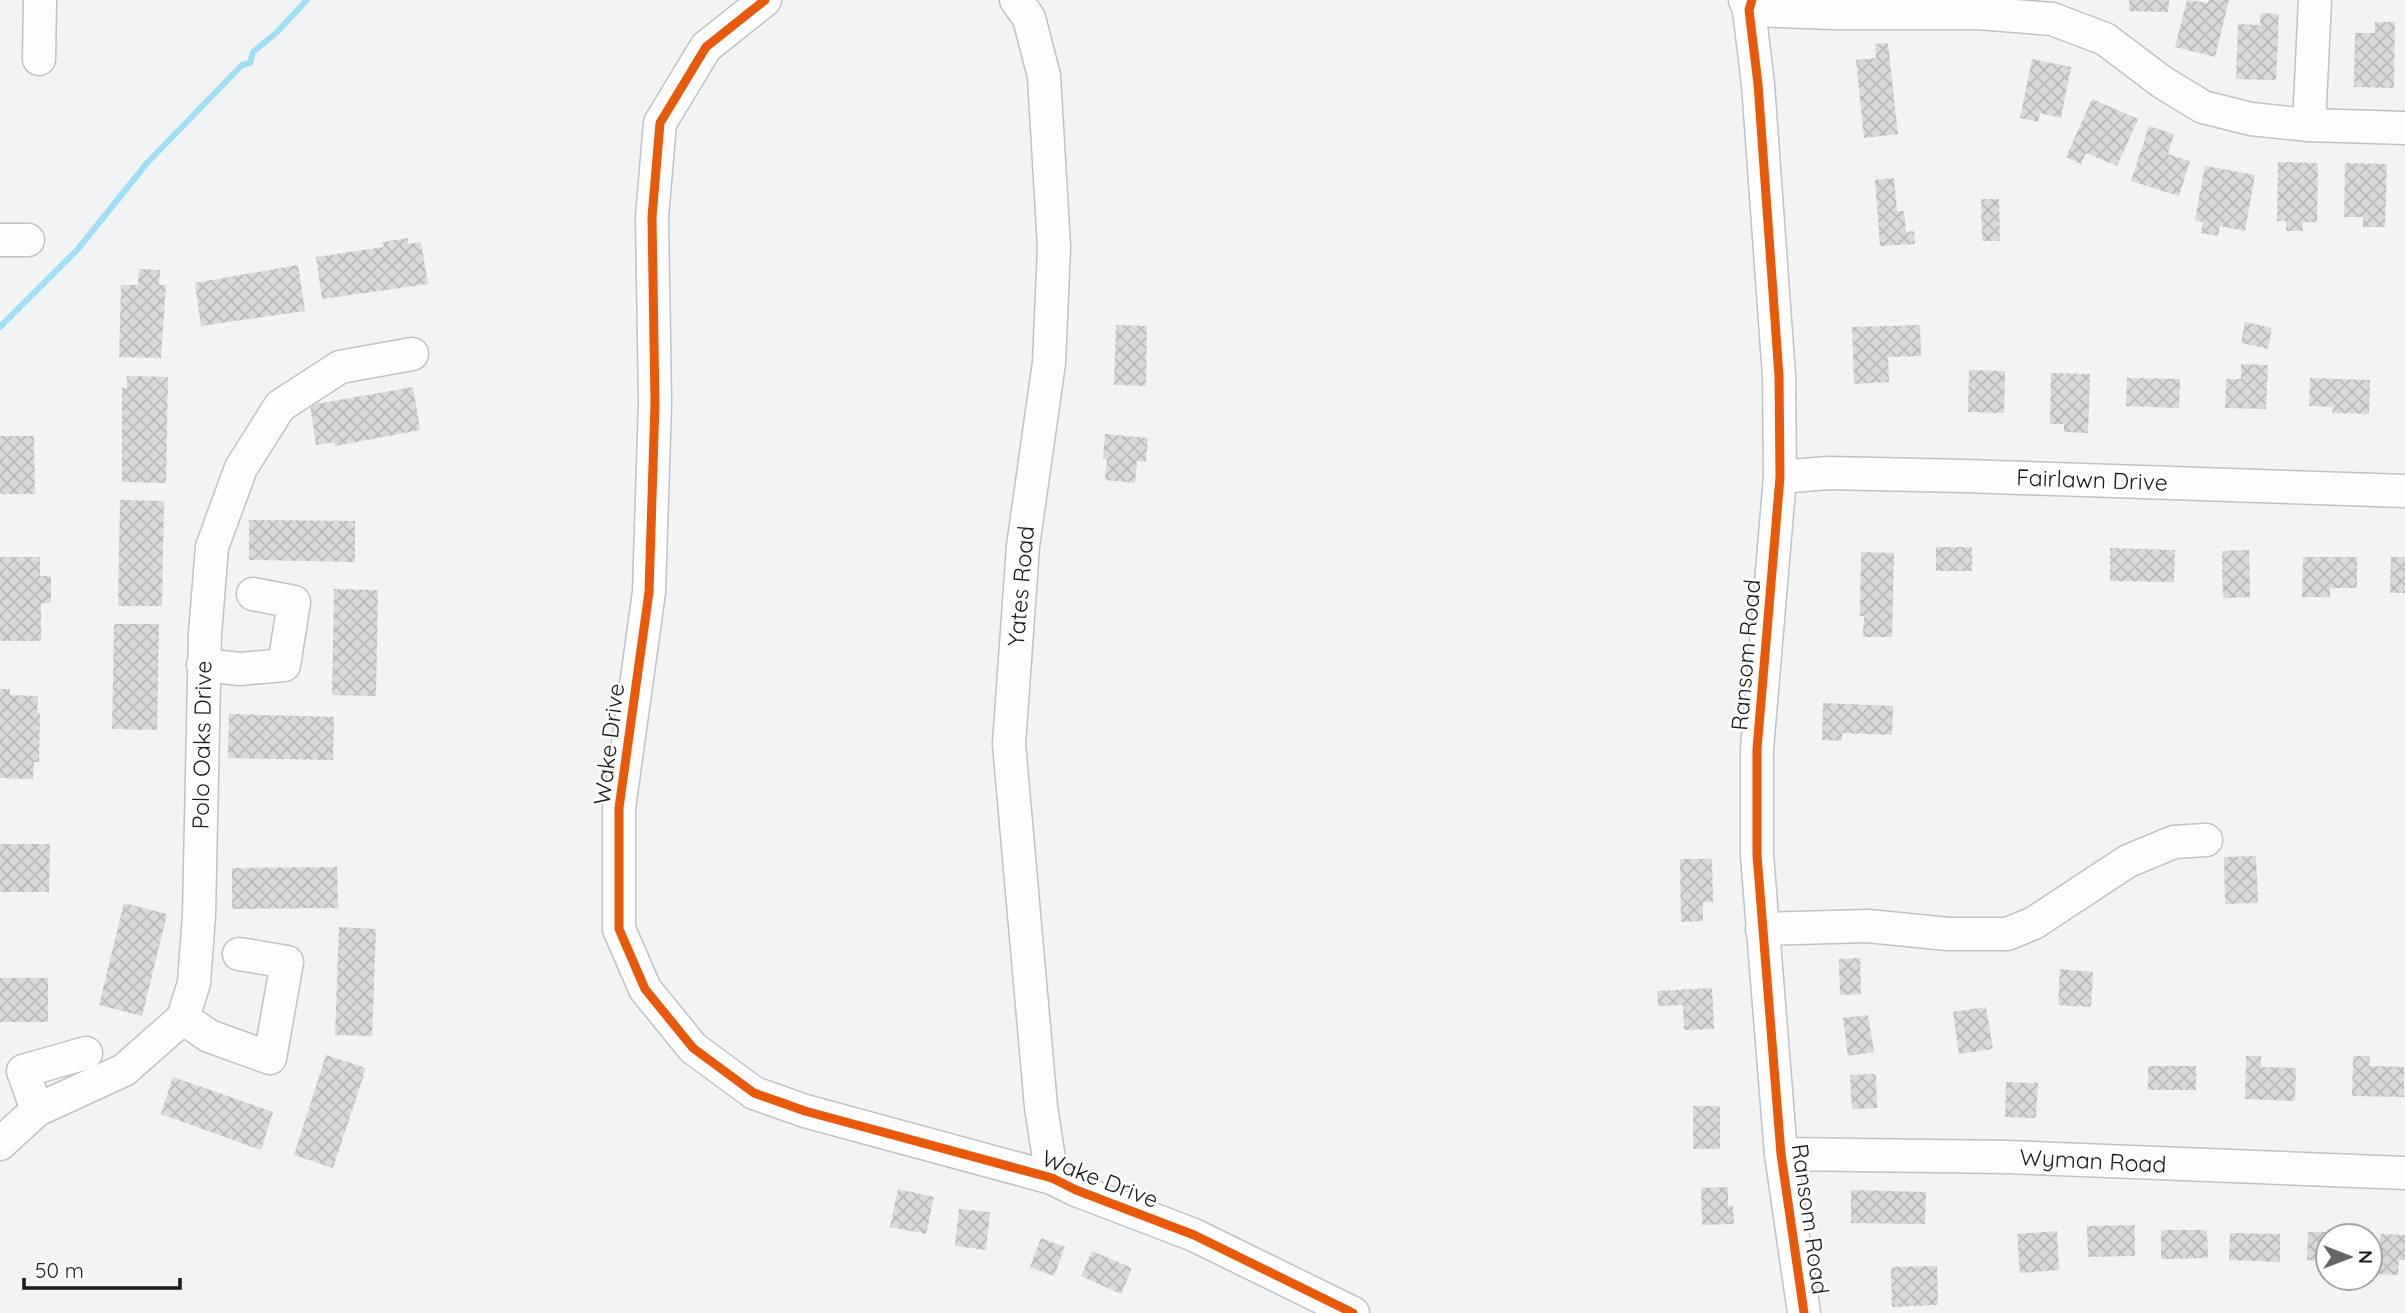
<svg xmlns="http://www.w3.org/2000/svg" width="2405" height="1313" font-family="Quicksand,sans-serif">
<defs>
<pattern id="building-cross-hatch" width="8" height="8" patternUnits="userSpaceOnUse" patternTransform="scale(1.75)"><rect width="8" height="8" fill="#d9d9da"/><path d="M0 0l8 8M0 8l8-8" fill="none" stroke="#bababa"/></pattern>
</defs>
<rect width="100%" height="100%" fill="#f2f3f4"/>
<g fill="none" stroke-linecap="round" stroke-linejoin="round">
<path stroke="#9edff8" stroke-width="6" d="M0,327L78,249L147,163L242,65L250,63L253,52L276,33L307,0"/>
</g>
<g fill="url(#building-cross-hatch)">
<path d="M2129,0H2169L2168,12L2129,11Z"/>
<path d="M2187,0L2208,3L2209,0H2229L2215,57L2175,47Z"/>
<path d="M2261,13L2279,14L2276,80L2236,79L2238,24L2260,25Z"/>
<path d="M2375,22H2395L2394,88L2354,87L2355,33H2375Z"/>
<path d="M1888,43L1898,134L1864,138L1856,60L1876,58L1875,44Z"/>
<path d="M2032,59L2071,67L2061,118L2040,113L2038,122L2020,118Z"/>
<path d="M2092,99L2138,119L2117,166L2086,153L2081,164L2066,157Z"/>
<path d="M2149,126L2174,134L2168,154L2190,161L2179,196L2131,181Z"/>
<path d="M2278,162L2318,163L2317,222H2303V231H2286V221H2277Z"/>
<path d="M2345,163L2387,164L2385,227H2363V217H2344Z"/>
<path d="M2205,166L2255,175L2245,231L2220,226L2218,236L2201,233L2203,222L2195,220Z"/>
<path d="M1894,178L1897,211H1904L1906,232L1914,231L1915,244L1880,246L1875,180Z"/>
<path d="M1981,199H1999L2000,241H1982Z"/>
<path d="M408,238V244L421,242L428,284L322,299L316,257L384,247L383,242Z"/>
<path d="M298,265L305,311L201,326L195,283Z"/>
<path d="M139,269L160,270L159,285H166L161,358L119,357L121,285H138Z"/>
<path d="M2245,322L2272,328L2268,349L2241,343Z"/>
<path d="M1116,325L1147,326L1146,386L1114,385Z"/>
<path d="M1920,325L1921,356L1888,357L1889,382L1854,384L1852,327Z"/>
<path d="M2241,364L2268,365L2266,409L2225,408L2226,379H2241Z"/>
<path d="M1969,370L2005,371L2004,413L1968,412Z"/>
<path d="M2051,373L2090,374L2088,433L2064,432V424H2050Z"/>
<path d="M127,376L168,377L166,483L122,482V388H127Z"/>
<path d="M2127,378L2180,379L2179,408L2126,406Z"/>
<path d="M2310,378L2370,380L2369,414L2332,413L2333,407L2309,406Z"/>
<path d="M413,387L420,430L335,446L334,442L316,445L310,405Z"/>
<path d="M1105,434L1148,438L1146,462L1137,461L1135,483L1105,480L1107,459H1103Z"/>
<path d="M0,436H34L35,494H0Z"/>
<path d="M120,500L164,501L162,606H118Z"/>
<path d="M249,520L355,521V562L249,560Z"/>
<rect x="1936" y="547" width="36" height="24"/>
<path d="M2110,548L2175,550L2174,582L2110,581Z"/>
<path d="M2249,550L2250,597L2223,598L2222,551Z"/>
<path d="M1861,552L1894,553L1892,637H1863L1864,616H1860Z"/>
<path d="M0,557H40V576H51V603H41V641H0Z"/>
<path d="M2303,557H2357V588H2330V597H2302Z"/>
<path d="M2391,557H2405V593H2390Z"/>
<path d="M334,589L378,590L376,696L332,695Z"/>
<path d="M114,624H159L157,730L112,729Z"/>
<path d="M0,689H10V695L38,696L37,713H40L39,762H34L33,779L0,778Z"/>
<path d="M1823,703L1893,706L1892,735L1842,733V741L1822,740Z"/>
<path d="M229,714L334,717L333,760L228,758Z"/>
<path d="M0,844H50L49,892H0Z"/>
<path d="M2256,856L2258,903L2225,904L2224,857Z"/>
<path d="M1680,859H1712L1713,902H1703V921L1681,922Z"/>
<path d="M337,867L338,908L232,909V868Z"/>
<path d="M124,903L167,914L142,1016L99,1005Z"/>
<path d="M339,927L376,929L372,1036L335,1035Z"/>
<path d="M1860,958L1861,994L1840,995L1839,959Z"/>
<path d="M2060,969L2093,972L2091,1007L2058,1005Z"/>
<rect x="0" y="978" width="48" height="44"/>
<path d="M1712,988L1714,1029L1684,1030L1683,1005L1658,1006L1657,991Z"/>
<path d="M1986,1007L1993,1049L1959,1054L1953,1012Z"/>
<path d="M1868,1015L1874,1052L1848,1056L1843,1018Z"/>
<path d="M326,1055L366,1068L333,1168L294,1155Z"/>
<path d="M2246,1056H2261V1067L2296,1068L2295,1101L2245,1099Z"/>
<path d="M2353,1056H2370L2369,1066L2404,1067V1097L2352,1096Z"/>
<rect x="2148" y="1066" width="48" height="24"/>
<path d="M1876,1074L1877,1108L1852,1109L1850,1075Z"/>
<path d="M173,1077L273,1112L261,1150L161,1114Z"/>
<path d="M2006,1082L2038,1083L2036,1118L2005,1117Z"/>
<rect x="1693" y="1106" width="27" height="43"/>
<path d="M1728,1187V1206H1733L1734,1224L1702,1225L1701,1188Z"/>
<path d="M898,1189L934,1197L926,1234L890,1227Z"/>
<path d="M1851,1190L1926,1192L1925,1224L1851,1223Z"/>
<path d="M959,1209L990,1212L986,1250L955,1246Z"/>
<path d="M2135,1225V1256L2088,1257L2087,1226Z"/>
<path d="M2161,1230H2207L2208,1258L2161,1259Z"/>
<path d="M2057,1231L2059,1270L2020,1273L2017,1234Z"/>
<path d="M2308,1232H2347V1236H2328V1261L2307,1260Z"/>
<path d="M2230,1233L2280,1234V1262L2229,1260Z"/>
<path d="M2380,1234L2405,1235V1260H2399L2398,1275L2378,1274Z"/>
<path d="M1041,1238L1065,1247L1054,1276L1030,1267Z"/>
<path d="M1092,1251L1132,1268L1121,1294L1081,1276Z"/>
<path d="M1937,1266L1938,1305L1892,1307L1891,1267Z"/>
</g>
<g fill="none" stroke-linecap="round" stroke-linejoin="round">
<defs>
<g id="minor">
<path d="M765,0L706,47L660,123L652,217L655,403L649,592L619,808V929L645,989L693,1048L754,1093L805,1111L1052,1178L1076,1190L1194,1235L1353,1313"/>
<path d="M1016,0L1029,18L1044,76L1054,247L1049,363L1023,546L1009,744L1041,1107L1052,1178"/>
<path d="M1745,0L1749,10L1833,13H1978L2052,19L2105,39L2162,82L2203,107L2251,119L2309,125L2405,128"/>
<path d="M1752,0L1749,10L1758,84L1779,376L1780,477L1757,749V855L1781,1154L1804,1313"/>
<path d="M39,59L40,0"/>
<path d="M2309,125L2315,0"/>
<path d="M0,240H28"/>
<path d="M1780,477L1828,473L1964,476L2405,491"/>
<path d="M203,665L240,669L284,665L294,602L253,594"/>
<path d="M1762,929L1868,926L1948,934H2007L2034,923L2128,861L2174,842L2206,840"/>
<path d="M183,1018L209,1036L270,1058L287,962L239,954"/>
<path d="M37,1110L23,1071L86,1053"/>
<path d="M0,1144L37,1110L124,1070L183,1018L194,983L199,915L205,634L212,547L241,468L280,406L340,367L412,354"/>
<path d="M1781,1154L2007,1157L2405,1173"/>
</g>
</defs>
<use href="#minor" stroke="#c0c1c1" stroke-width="35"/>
<use href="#minor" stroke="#fdfdfd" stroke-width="32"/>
<defs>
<g id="cycleway">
<path d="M765,0L706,47L660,123L652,217L655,403L649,592L619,808V929L645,989L693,1048L754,1093L805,1111L1052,1178L1076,1190L1194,1235L1353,1313"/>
<path d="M1752,0L1749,10L1758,84L1779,376L1780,477L1757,749V855L1781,1154L1804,1313"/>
</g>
</defs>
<use href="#cycleway" stroke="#fff" stroke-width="13"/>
<use href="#cycleway" stroke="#e8590c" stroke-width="9"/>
</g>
<g text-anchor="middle" stroke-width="5" stroke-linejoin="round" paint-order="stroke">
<g font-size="23" fill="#19191a" stroke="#fff">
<text transform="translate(2092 480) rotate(2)" y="8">Fairlawn Drive</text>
<text transform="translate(1021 586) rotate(-85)" y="8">Yates Road</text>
<text transform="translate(1746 655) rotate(-85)" y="8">Ransom Road</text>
<text transform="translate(609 744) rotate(-83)" y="8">Wake Drive</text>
<text transform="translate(202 745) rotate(-89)" y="8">Polo Oaks Drive</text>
<text transform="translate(2093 1161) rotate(3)" y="8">Wyman Road</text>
<text transform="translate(1100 1179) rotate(21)" y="8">Wake Drive</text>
<text transform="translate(1810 1219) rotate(82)" y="8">Ransom Road</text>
</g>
</g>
<g transform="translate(2349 1257) rotate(90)"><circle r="33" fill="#ffffff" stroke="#a3a3a3" stroke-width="2"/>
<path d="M0-5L12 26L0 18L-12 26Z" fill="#656566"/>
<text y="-10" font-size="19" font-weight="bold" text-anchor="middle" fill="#19191a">N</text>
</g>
<path d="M24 1278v10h156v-10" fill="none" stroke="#19191a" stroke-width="3.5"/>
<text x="35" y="1278" font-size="21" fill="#19191a" stroke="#ffffff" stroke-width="5" paint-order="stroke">50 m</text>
</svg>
